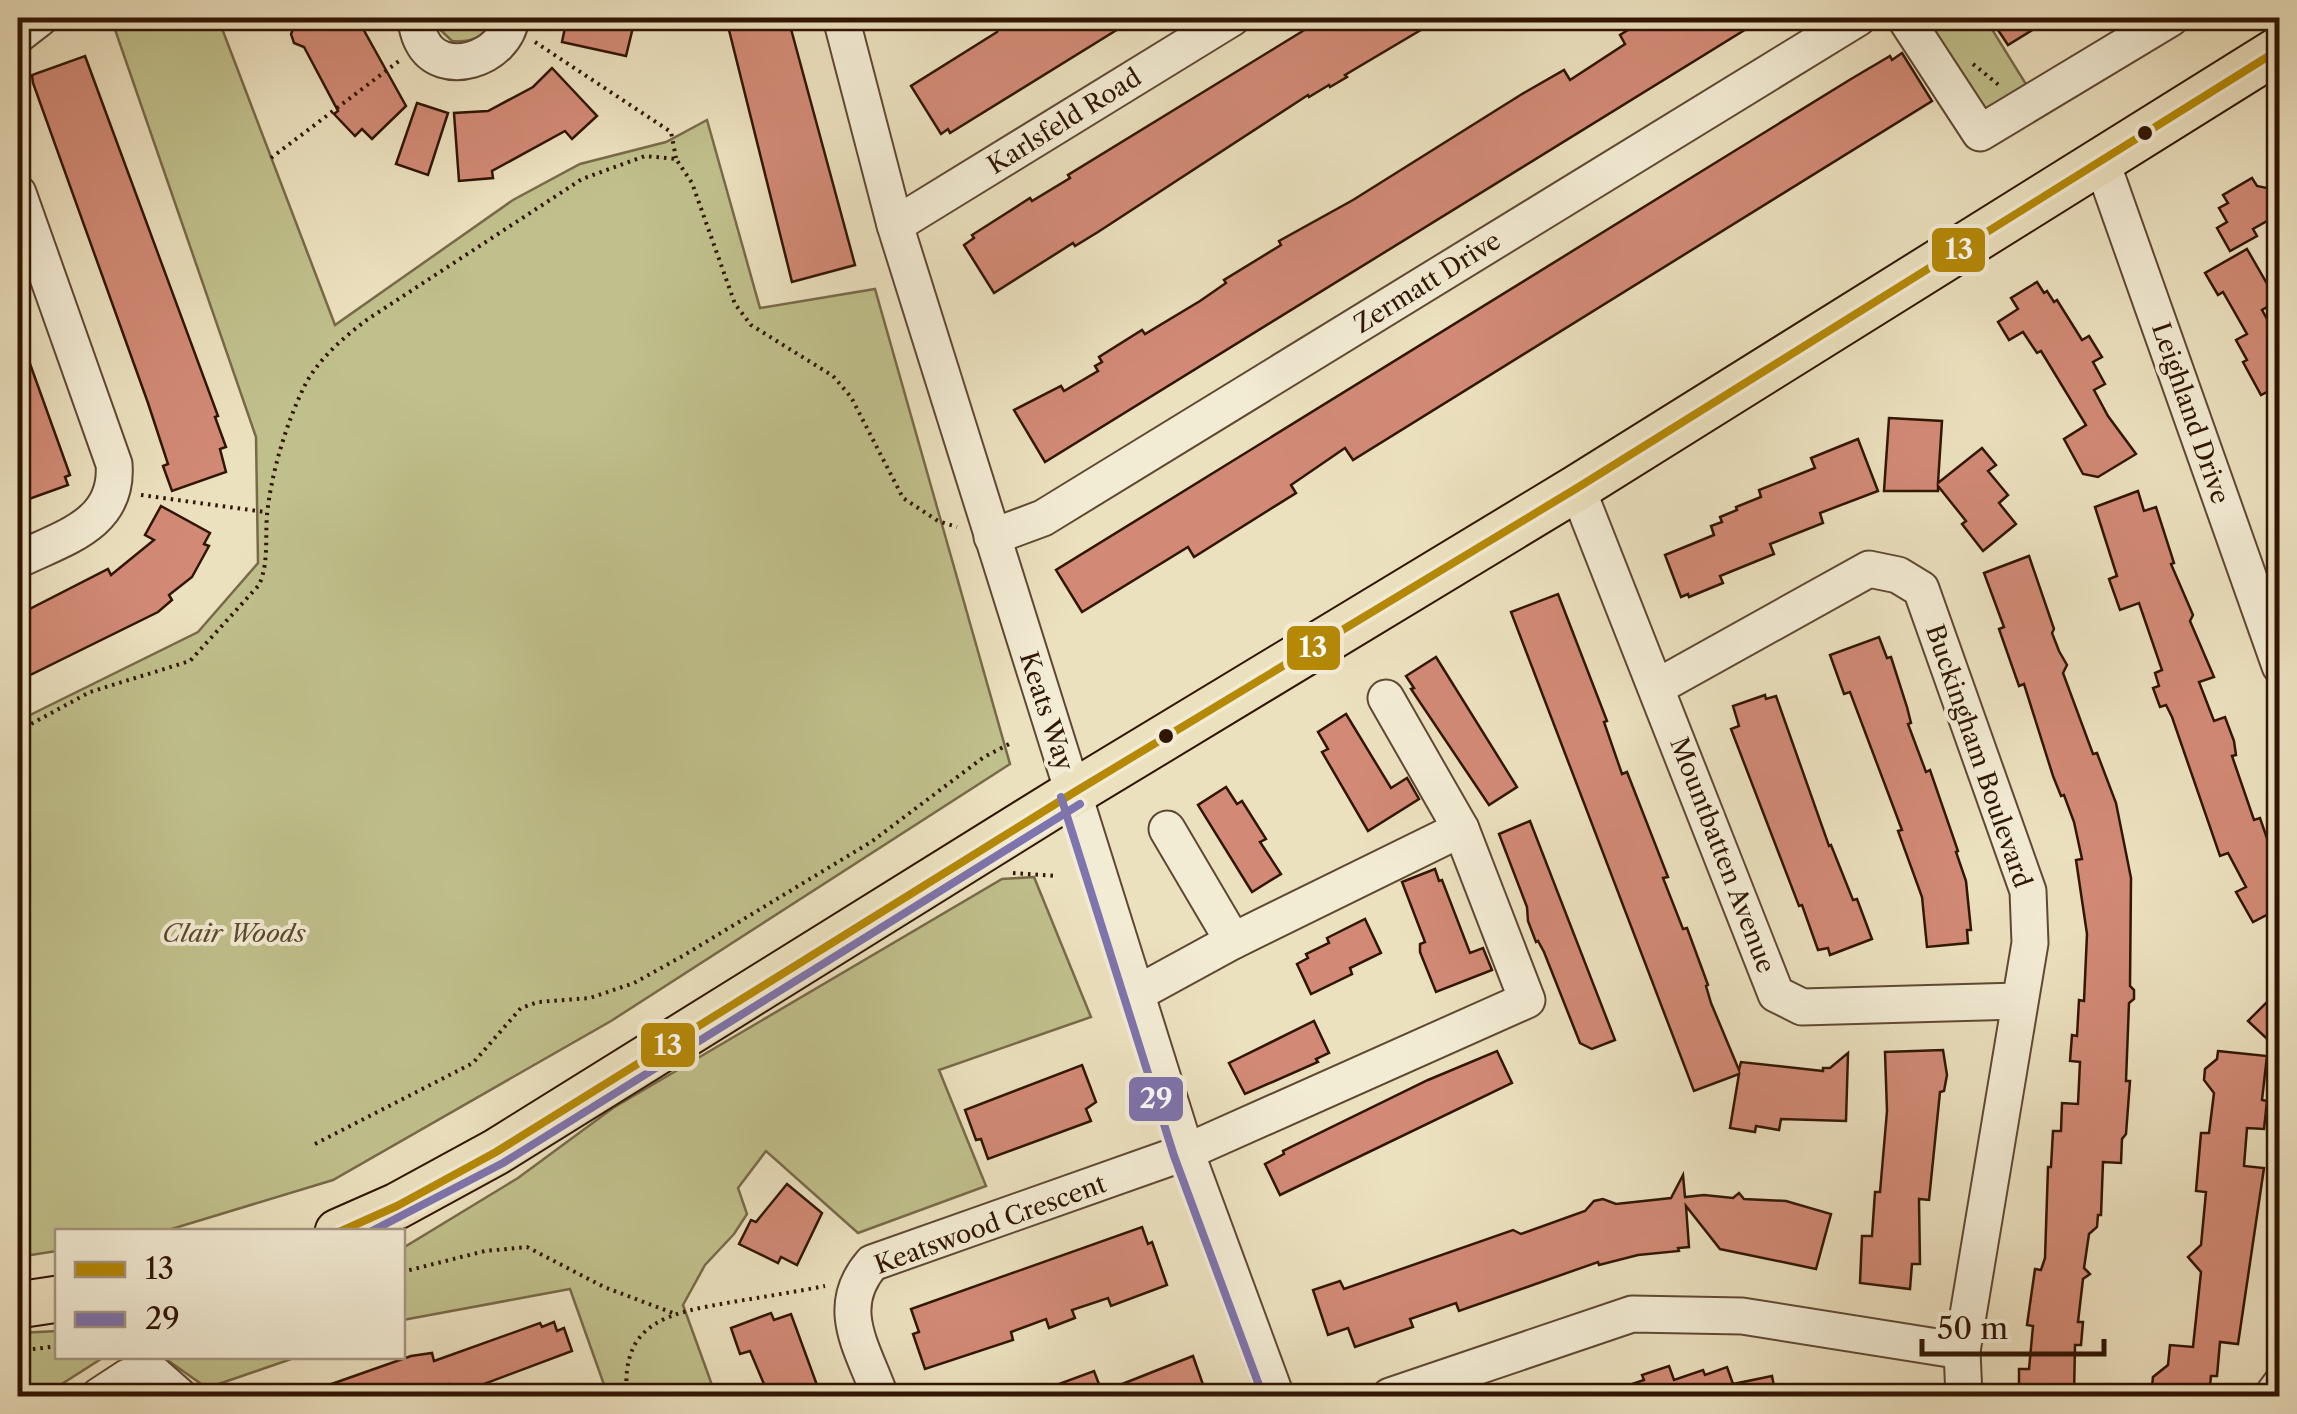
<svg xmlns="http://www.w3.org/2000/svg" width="2297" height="1414" font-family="'Libre Caslon Text',serif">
<rect width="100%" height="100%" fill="#ece1bf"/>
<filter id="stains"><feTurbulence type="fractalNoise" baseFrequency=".002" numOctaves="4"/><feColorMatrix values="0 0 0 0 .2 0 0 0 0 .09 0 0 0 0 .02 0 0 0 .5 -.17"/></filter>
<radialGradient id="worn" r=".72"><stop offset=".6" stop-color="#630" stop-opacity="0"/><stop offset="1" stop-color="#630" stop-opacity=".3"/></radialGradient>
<g fill="#c0c08c" stroke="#786a48" stroke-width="2.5">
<path d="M111,18H218L335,325L513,200L580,164L666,142L707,120L760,308L875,289L1010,764L611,1021L333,1180L165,1231L58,1232L57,1251L18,1257V721L198,632L258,563L256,437Z"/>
<path d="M428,18H497C483,36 475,43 452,41Z"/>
<path d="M1922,18H1985L2029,89L1985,116Z"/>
<path d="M1034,877L1091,1017L939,1070L986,1186L858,1233L766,1151L738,1188L747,1214L734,1234L705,1265L683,1305L716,1396H608L570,1289L403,1320V1248L518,1178L613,1108L1002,879Z"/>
<path d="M57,1331L58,1356L113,1357L101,1359L43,1396H18V1333Z"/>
<path d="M163,1357H297L207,1388Z"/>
</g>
<g fill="#d28a76" stroke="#301503" stroke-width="2.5">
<path d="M298,18H357L406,106L372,139L362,129L355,136L334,114L338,111L304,47L294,43L291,34Z"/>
<path d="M567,18H607L634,23L626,56L562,42Z"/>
<path d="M726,18H788L855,265L792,282Z"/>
<path d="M1006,18H1136L950,133L948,129L941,134L911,86L997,32L999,22Z"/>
<path d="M1324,18H1441L1345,75L1347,77L1330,87L1329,85L1309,97L1308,95L1098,232L1075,246L1073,243L994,293L964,245L974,238L972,235L1030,198L1032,201L1070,178L1068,175Z"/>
<path d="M1647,18H1764L1045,462L1014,410L1061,386L1064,391L1098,371L1095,366L1102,362L1099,357L1142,330L1145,334L1200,301L1226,283L1224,280L1281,245L1279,241L1353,200L1522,94L1564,70L1570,80L1625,44L1620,35Z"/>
<path d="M1990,18H2052L2008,45Z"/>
<path d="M1902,53L1932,101L1353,460L1345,448L1291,485L1296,493L1194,557L1188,547L1082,612L1056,570L1851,79L1890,56L1892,60Z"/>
<path d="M85,56L218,416L215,417L226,447L220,449L226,472L172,491L163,466L168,464L148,403L33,83L32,75Z"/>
<path d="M552,68L597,116L572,139L565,131L492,171L493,178L459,181L454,113L488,111L533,87Z"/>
<path d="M417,103L448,113L428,175L396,164Z"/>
<path d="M2252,178L2257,186L2267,188L2271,196L2268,206L2274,217L2253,229L2257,236L2230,251L2217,228L2227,222L2219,208L2228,203L2223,195Z"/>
<path d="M2247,249L2277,301L2262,310L2280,342V385L2261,395L2243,362L2247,360L2236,340L2247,334L2223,292L2218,295L2205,273Z"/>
<path d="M2037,282L2044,293L2047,291L2054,302L2057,300L2082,340L2089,336L2102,357L2093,362L2105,384L2094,390L2108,416L2136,454L2098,477L2083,474L2064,439L2086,425L2041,351L2037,353L2023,332L2009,340L1998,322L2018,309L2011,298Z"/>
<path d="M20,336L70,475L65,477L68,485L18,503V337Z"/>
<path d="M1889,418L1942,421L1938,483L1982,448L1996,465L1988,471L2008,495L1999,503L2016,524L1983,551L1962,524L1966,521L1938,486V491H1884Z"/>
<path d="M1858,439L1878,491L1820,513L1823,523L1770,544L1774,554L1720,576L1723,583L1689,597L1688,594L1681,597L1665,555L1714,535L1711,526L1722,522L1720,517L1737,510L1736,507L1761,497L1759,490L1815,468L1811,458Z"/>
<path d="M2138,491L2144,511L2156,507L2174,563L2171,564L2193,615L2190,621L2214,677L2199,682L2214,721L2225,717L2234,741L2236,755L2232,756L2254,820L2260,818L2270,847L2280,842V908L2253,922L2236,892L2246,887L2228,853L2220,856L2172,717L2166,705L2160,707L2153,688L2159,686L2155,673L2162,670L2139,603L2120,610L2109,579L2117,576L2095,507Z"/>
<path d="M161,506L210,533L204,544L209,546L192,577L169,595L172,600L158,612L18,681V615L108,569L111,575L154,540L145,535Z"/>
<path d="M2029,556L2054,629L2052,633L2059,651L2067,665L2063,673L2093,754L2097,753L2116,803L2131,878L2130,986L2134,990V999L2129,1003L2126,1081H2130L2126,1134L2122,1139L2121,1163L2103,1162L2101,1215H2098L2097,1227L2089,1234L2084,1268L2090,1274L2083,1279L2078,1322H2083L2081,1345H2075L2074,1396H2019V1369H2029L2033,1326L2027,1325L2035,1269L2041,1270L2045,1258L2048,1167H2051L2053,1131H2061L2062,1103L2078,1104L2080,1062L2070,1061L2072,1035L2077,1036L2079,1000L2084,1001L2087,934L2076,860L2082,859L2074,822L2064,795L2061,796L2053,776L2024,684L2019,686L1999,629L2004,627L1984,573Z"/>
<path d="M1558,594L1607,721L1604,722L1622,774L1627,772L1668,877L1663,878L1683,929L1687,928L1708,985L1706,986L1711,1003L1739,1070L1741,1062L1823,1071V1068H1830L1848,1053L1846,1121L1781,1119L1779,1130L1756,1126L1755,1132L1730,1128L1739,1074L1694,1091L1511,612Z"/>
<path d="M1879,637L1887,658L1891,657L1907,707L1911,723L1908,724L1926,772L1930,770L1958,851L1956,852L1966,881L1971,930H1967L1968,943L1927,947L1922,897L1898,831L1902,830L1850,692L1844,694L1830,655Z"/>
<path d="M1436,657L1517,787L1489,805L1411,689L1414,688L1406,676Z"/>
<path d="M1765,695L1766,699L1776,696L1829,846L1831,845L1853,900L1857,899L1872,939L1830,955L1828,948L1818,950L1802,905L1799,906L1731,729L1739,726L1733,706Z"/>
<path d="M1346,714L1391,788L1407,778L1419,799L1368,831L1322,752L1328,749L1318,732Z"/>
<path d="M1226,787L1237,804L1242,801L1266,839L1260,842L1281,874L1252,892L1198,805Z"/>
<path d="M1530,821L1615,1040L1592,1049L1580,1043L1544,952L1538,941L1536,942L1528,921L1527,907L1499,834Z"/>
<path d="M1435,869L1439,881L1442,880L1470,953L1483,948L1492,970L1436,992L1420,952V944L1425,942L1402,882Z"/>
<path d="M1365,919L1381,953L1350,968L1352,974L1311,994L1297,964L1308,958L1306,954L1329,943L1327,938Z"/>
<path d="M2280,989V1051L2248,1021Z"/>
<path d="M1314,1021L1329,1053L1316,1059L1318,1062L1245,1094L1229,1063Z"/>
<path d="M1943,1050L1947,1075L1944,1091L1940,1092L1929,1200L1919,1199L1920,1264H1912L1910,1289L1860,1283L1862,1236H1872L1875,1192H1880L1887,1111L1885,1052Z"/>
<path d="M1497,1051L1512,1083L1280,1195L1265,1164L1284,1154L1283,1151L1428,1080Z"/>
<path d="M2218,1051L2267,1056L2262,1100L2267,1101L2264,1129L2247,1128L2244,1166L2264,1168L2238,1344L2220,1342L2217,1376H2211L2209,1396H2151L2153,1377L2168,1365L2170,1345L2193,1347L2201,1272L2188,1257L2201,1245L2206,1192L2196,1191L2201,1133H2209L2214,1093L2204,1080L2205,1069L2217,1059Z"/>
<path d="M1082,1065L1096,1102L1086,1109L1091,1121L988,1159L981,1139L976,1140L965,1110Z"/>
<path d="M1683,1175L1685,1197L1704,1195L1733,1198L1739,1193L1744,1199L1786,1201L1831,1214L1816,1269L1720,1249L1686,1206L1689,1247L1678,1248L1679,1251L1638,1255L1599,1265L1598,1262L1459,1311L1456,1303L1410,1319L1413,1327L1355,1347L1348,1328L1328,1335L1313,1290L1340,1281L1344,1289L1513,1230L1521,1234L1585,1211L1594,1201L1603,1199L1616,1204L1671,1198Z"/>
<path d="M787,1184L822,1213L797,1265L781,1257L778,1263L739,1244L751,1220L756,1222Z"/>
<path d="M1142,1227L1148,1244L1152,1242L1167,1285L1111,1306L1108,1298L1072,1310L1075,1318L1049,1328L1046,1319L1011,1332L1013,1340L925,1369L913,1334L919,1332L911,1309Z"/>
<path d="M771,1313L774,1320L791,1314L821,1396H769L750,1351L740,1354L731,1328Z"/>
<path d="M554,1322L557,1331L564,1328L572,1351L460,1393H452L449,1384L413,1396H306V1393L411,1356L432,1353L434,1361L540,1323L542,1327Z"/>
<path d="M1193,1356L1207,1396H1033L1032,1394L1094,1371L1102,1392Z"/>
<path d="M1669,1366L1674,1380L1703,1370L1705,1375L1727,1367L1733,1384L1772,1376L1776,1396H1607L1606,1393L1644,1380L1642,1375Z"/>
</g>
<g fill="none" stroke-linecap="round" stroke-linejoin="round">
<defs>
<g id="minor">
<path d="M415,18C417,25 418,34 422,41C441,80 506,59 511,18"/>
<path d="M841,18L895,225L1186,1152L1276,1396"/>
<path d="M1905,18L1980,133L2171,18"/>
<path d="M18,35L40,18"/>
<path d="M2101,160L2280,666"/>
<path d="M18,193L114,464C119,525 62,538 18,560"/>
<path d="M895,225L1232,18"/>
<path d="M1577,488L1776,994L1802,1007L2019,1001"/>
<path d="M992,537L1043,518L1858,18"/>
<path d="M1657,687L1869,569L1898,575L1921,589L2028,891L2030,943L1962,1351L1964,1396"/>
<path d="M1167,829L1233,941"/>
<path d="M1136,994L1233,941L1461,829"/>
<path d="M99,1396L128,1377L154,1374L179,1396"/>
<path d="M880,1396C863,1348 833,1308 872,1263L1186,1152L1527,1000L1461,829L1386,698"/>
<path d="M1390,1396L1632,1314L1742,1316L1962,1351"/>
<path d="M2272,1396L2280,1385"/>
</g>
<g id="major">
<path d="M338,1232L397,1206L496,1152L1073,793L1577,488L2280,49"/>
<path d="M18,1305L58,1299"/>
</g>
</defs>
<use href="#minor" stroke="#5f4832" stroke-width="39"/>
<use href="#major" stroke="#301503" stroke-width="49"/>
<g stroke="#301503" stroke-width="4" stroke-dasharray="2.5 5" stroke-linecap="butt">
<path d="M535,42L671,132L676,158"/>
<path d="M1973,64L2000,86"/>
<path d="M271,158L399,61"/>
<path d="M141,495L265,512"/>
<path d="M18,731L90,692L190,661L259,585C269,562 265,540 267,515C271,474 286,424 304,387C318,359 344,337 368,319L582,179L645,156L676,159L692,183L735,304L751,325L833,376L851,397L903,498L938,521L957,527"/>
<path d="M1013,873L1056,876"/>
<path d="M315,1144L473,1063L521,1008L538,1002L590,998L634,983L681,957L871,842L984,757L1013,742"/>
<path d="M402,1272L485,1251L527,1247L604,1287L673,1313"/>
<path d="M18,1351L58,1346"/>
<path d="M627,1396C620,1320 671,1313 732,1302C763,1297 794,1292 825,1286"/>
</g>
<use href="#minor" stroke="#f3ecd5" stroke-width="35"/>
<use href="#major" stroke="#ece1bf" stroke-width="45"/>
<defs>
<path id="bus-1" d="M339,1232L397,1206L496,1152L1073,793L1577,488L2280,49"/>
<g id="bus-2">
<path d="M1061,797L1174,1156L1263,1396"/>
<path d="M370,1232L503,1163L1080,804"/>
</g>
</defs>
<use href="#bus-1" stroke="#f3ecd5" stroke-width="15"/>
<use href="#bus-2" stroke="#f3ecd5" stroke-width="15"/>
<use href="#bus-1" stroke="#b58906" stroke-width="8"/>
<use href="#bus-2" stroke="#7e74ae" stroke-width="8"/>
</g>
<g fill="#301503" stroke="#f3ecd5" stroke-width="4">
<circle cx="2145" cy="133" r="9"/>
<circle cx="1166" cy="736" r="9"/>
</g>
<g text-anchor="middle" stroke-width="8" stroke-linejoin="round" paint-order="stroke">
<g font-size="25" fill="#301503" stroke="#f3ecd5">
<text transform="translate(1064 121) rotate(-32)" y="9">Karlsfeld Road</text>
<text transform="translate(1427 282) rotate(-32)" y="9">Zermatt Drive</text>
<text transform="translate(2191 413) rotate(71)" y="9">Leighland Drive</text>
<text transform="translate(1047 711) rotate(72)" y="9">Keats Way</text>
<text transform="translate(1979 756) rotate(71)" y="9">Buckingham Boulevard</text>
<text transform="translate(1723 855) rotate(69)" y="9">Mountbatten Avenue</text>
<text transform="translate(990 1224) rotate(-20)" y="9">Keatswood Crescent</text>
</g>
<g font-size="25" font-style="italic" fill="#5b482c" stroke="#f3ecd5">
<text x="234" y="942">Clair Woods</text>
</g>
</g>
<g stroke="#f3ecd5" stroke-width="4">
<rect x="1930" y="226" width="57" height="48" rx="10" fill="#b58906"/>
<rect x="1285" y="624" width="57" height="48" rx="10" fill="#b58906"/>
<rect x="639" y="1021" width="58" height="48" rx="10" fill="#b58906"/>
<rect x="1127" y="1075" width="58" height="48" rx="10" fill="#7e74ae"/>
</g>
<g font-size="28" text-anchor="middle" font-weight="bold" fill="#fff">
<text x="1959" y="259">13</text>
<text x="1313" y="657">13</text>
<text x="668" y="1055">13</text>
<text x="1156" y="1108">29</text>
</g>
<rect width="2297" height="1414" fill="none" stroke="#ece1bf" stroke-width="60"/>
<rect x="20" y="20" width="2257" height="1374" fill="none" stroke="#301503" stroke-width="5"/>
<rect x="30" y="30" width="2237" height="1354" fill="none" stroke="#301503" stroke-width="2.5"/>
<rect x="55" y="1229" width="350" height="130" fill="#f3ecd5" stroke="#a59681" stroke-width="2.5"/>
<rect x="75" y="1262" width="50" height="15" fill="#b58906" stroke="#a59681" stroke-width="2.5"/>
<text x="145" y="1279" font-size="30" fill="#301503">13</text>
<rect x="75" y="1312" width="50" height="15" fill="#7e74ae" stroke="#a59681" stroke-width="2.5"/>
<text x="145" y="1329" font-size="30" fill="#301503">29</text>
<path d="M1922 1339v15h182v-15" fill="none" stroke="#301503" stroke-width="5"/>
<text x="1937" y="1339" font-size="30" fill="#301503" stroke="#f3ecd5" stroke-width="8" paint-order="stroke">50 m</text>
<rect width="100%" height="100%" filter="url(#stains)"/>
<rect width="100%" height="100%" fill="url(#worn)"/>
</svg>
